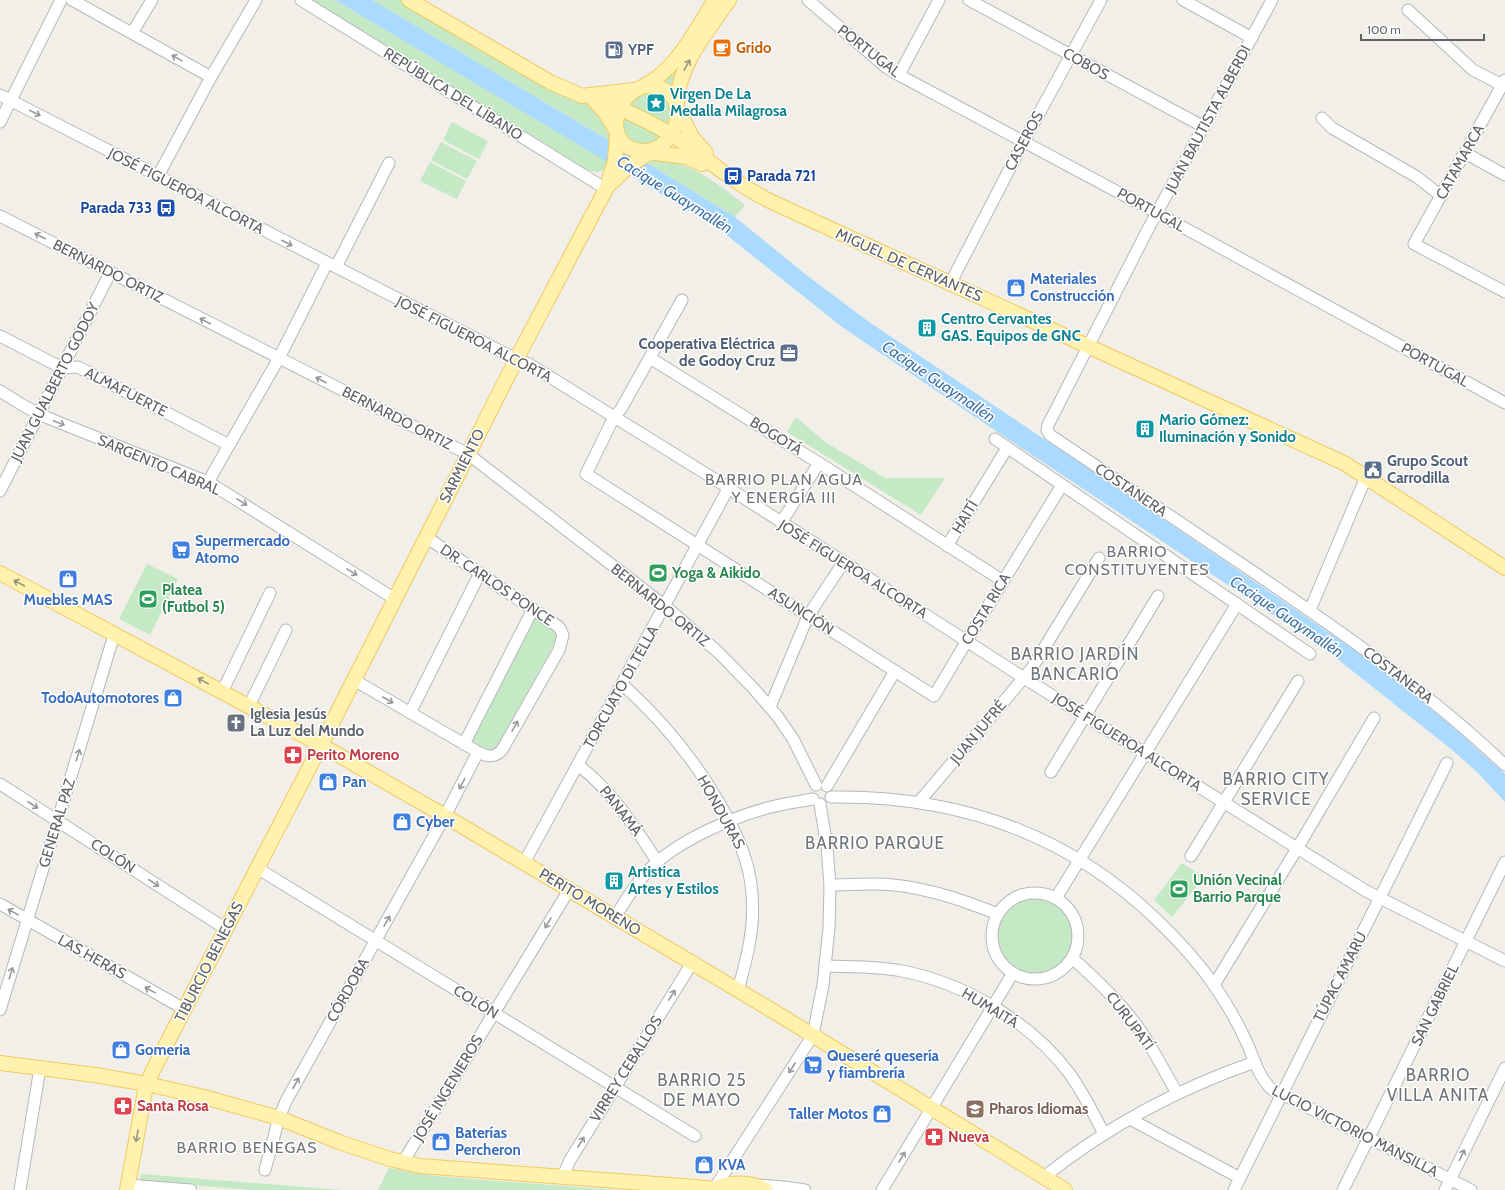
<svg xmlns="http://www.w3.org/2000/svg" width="1505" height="1190" font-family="Cabin,sans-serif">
<rect width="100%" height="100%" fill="#f1efe8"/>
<g fill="#c5e8c5">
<path d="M312,0H335L610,163C605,173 597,173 587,170Z"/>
<path d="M372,0H401L584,102C597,111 608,126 612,142Z"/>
<path d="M681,63L674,88L664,82Z"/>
<path d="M651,89L672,104L669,128L626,105L629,102Z"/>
<path d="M622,114L663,136C656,142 644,148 635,144C631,142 628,138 624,136Z"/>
<path d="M452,122L488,141L479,159L443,140Z"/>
<path d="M441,142L477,161L467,179L431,160Z"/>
<path d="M657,160C665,162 674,162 682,165C706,173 725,190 745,205L735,217L647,163Z"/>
<path d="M430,162L466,181L457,199L420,181Z"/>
<path d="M796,417L825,442L885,478H945L921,515L787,432Z"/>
<path d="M147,564L178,579L150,635L119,619Z"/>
<path d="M535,619C545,620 559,630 556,641L497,747L489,751L474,744L473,739Z"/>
<path d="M1182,863L1204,877L1172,917L1154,900Z"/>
<circle cx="1035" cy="936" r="43"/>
<path d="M389,1168L434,1176L614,1190H378Z"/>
<path d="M141,1174L342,1190H251L140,1181Z"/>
</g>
<path fill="#aadaff" d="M335,0H372L647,163L735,217L809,277L869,322L1128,495L1382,669L1454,728L1505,774V802L1476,771L1451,749L1326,650L996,431L842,327L724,233L668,198Z"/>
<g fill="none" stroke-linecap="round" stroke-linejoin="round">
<defs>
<g id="minor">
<path d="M72,0L211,77"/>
<path d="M301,0L606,189"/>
<path d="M808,0L887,68L899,75L1157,213L1505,403"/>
<path d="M969,0L1204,127"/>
<path d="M1183,0L1252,38"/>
<path d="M1272,0L1147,231L1048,425L1047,430L1050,435C1115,479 1180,523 1246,567C1336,628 1426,690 1505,765"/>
<path d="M1408,10L1473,70L1502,85"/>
<path d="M132,33L152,0"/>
<path d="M899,75L939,0"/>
<path d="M1505,80L1414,244L1505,292"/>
<path d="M0,95L506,354L529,364L716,480L1024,678L1366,891L1505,961"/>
<path d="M1322,118L1332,128L1417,177L1441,196"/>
<path d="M0,122L61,0"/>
<path d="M1465,153L1505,175"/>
<path d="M158,176L211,77L256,0"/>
<path d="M0,216L468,454L665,606L719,653L754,689L778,717L793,739L816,785"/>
<path d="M336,267L389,163"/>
<path d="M950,284L1024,141L1101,0"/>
<path d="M682,300L621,409L614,417L586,474L934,696L974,629L1062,485"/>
<path d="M0,336L62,368L78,367L229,445"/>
<path d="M650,358L819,463L1003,581"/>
<path d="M0,391L24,406L48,418L208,482L395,599"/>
<path d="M995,439L1310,654"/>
<path d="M208,482L279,358L327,263"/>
<path d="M0,491L110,273"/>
<path d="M781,523L819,463"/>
<path d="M947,546L1007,448"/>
<path d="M1310,610L1366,477"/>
<path d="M354,680L478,752C487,757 495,758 502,750L559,650L563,635L559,627L426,537"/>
<path d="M622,684C662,720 695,760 721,806C737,834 750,862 752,894C755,928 747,958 738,990"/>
<path d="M222,692L270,593"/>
<path d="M249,706L286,630"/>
<path d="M770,707L808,616L843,563"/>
<path d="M410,713L480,573"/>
<path d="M464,744L533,609"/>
<path d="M578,765C612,791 634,826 657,861"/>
<path d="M1051,772L1158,596"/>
<path d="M0,784L226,929"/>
<path d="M827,786L895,671"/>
<path d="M831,797C956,795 1066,833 1156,919C1177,939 1198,962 1214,985C1227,1004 1238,1023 1247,1043C1253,1056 1257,1073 1267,1084C1270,1089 1276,1092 1282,1094L1471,1190"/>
<path d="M919,802L1032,668L1099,558"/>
<path d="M1191,856L1298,681"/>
<path d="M524,863L728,489"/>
<path d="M257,868L695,1136"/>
<path d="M830,885C843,885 856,884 870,884C914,883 957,898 998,914"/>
<circle cx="1035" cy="936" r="43"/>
<path d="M1056,898L1237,604"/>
<path d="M0,904L184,1009"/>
<path d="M615,917C626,900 636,882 651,868C677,841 731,818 767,808C782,804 797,802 813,799"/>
<path d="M1072,958C1096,979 1119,1001 1138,1027C1153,1048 1164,1071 1177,1093"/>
<path d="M826,966C851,967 877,966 902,971C964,983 1031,1022 1069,1073C1083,1092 1093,1113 1104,1134"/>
<path d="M1214,985L1298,847L1374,718"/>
<path d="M0,1010L114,635"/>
<path d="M1130,1119L1240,1178"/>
<path d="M403,1162L569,890"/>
<path d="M265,1170L279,1118L286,1101L445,816L478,752"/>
<path d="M563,1176L570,1160L692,963"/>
<path d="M1044,1177C1109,1125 1177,1089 1255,1062"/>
<path d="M128,1185L191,1190"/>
<path d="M758,1185L784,1187L805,1190"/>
<path d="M714,1189L813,1035L823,985L829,928L830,885L827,847L820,804"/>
<path d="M20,1190L40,1068"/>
<path d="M882,1190L1013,973"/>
<path d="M1234,1190L1447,763"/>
<path d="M1343,1190L1505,862"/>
<path d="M1445,1190L1505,1068"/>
</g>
<g id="major">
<path d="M409,0L550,82L582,96L634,90"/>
<path d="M646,86C697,86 679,152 643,151C602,149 612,93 646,86Z"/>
<path d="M642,87C676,71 695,31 715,0"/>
<path d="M589,95C618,107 648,120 675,137C708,160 738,186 774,203L1344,463L1505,568"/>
<path d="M593,99L604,111L616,130"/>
<path d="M677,102C679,63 708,31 729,0"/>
<path d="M678,110L692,137L706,153"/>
<path d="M649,152L686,157L702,164"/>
<path d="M607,187L628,167L653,150"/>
<path d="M0,573L321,745L445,816L778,1014L1065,1190"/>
<path d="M0,1063L95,1075L147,1084L204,1097L279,1118L339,1142L390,1159L420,1166L696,1187L714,1189L716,1190"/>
<path d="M714,1189C730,1181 751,1182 766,1190"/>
<path d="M127,1190L145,1091L152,1072L321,745L517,358L606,189L615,161L617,134"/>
</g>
</defs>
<use href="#minor" stroke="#b5b8bc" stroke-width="13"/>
<use href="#major" stroke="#f2c960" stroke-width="16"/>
<use href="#minor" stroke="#fff" stroke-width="11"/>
<use href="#major" stroke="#fff2af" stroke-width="14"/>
</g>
<defs><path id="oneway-shaft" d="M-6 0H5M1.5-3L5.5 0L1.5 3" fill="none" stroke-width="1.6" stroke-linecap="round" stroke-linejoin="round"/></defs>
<g stroke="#979a9d">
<use href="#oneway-shaft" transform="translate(177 58) rotate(-151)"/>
<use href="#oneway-shaft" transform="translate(35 113) rotate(27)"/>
<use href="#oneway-shaft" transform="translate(40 236) rotate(-153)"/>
<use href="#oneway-shaft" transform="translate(287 243) rotate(27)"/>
<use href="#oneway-shaft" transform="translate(205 321) rotate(-153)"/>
<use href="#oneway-shaft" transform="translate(321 380) rotate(-153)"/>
<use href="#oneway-shaft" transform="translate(59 423) rotate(22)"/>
<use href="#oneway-shaft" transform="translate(242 502) rotate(32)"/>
<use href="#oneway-shaft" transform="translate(352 572) rotate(32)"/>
<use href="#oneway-shaft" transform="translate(388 700) rotate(30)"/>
<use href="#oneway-shaft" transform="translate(515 726) rotate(-60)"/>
<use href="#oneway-shaft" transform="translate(78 755) rotate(-73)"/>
<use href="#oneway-shaft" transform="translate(462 784) rotate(117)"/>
<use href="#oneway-shaft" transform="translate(33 805) rotate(33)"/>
<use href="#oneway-shaft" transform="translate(154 883) rotate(33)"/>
<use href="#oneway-shaft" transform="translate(13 912) rotate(-151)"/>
<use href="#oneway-shaft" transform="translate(387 921) rotate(-61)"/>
<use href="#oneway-shaft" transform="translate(548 923) rotate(121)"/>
<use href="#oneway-shaft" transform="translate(11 973) rotate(-73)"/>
<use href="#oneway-shaft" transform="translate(150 990) rotate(-151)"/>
<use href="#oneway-shaft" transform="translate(672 995) rotate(-58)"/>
<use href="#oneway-shaft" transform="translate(792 1068) rotate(123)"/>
<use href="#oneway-shaft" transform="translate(296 1083) rotate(-61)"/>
<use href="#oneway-shaft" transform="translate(581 1142) rotate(-58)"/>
<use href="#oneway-shaft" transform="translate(1462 1155) rotate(-64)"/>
<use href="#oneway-shaft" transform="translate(902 1157) rotate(-59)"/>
</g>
<g stroke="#979581">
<use href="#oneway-shaft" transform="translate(687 65) rotate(-61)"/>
<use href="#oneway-shaft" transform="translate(19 583) rotate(-152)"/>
<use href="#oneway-shaft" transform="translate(203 681) rotate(-152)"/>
<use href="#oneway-shaft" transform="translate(137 1136) rotate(100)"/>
</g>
<defs>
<symbol id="cafe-square" viewBox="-11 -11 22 22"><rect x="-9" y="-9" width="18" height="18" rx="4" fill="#e8710a" stroke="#fff"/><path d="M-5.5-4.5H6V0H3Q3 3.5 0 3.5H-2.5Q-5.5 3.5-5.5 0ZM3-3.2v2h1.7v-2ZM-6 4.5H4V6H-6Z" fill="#fff"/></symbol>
<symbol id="fuel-square" viewBox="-11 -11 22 22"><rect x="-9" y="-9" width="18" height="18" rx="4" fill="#5c6f8a" stroke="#fff"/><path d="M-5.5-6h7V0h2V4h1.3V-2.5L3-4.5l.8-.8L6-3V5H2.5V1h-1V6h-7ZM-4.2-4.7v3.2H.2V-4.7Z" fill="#fff"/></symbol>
<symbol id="sight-square" viewBox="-11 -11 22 22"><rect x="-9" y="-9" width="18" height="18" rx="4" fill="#0f9aa8" stroke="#fff"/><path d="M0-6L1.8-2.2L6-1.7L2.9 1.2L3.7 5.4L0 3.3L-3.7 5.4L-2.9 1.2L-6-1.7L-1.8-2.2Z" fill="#fff"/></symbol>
<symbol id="bus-square" viewBox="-11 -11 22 22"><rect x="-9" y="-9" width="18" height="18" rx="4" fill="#1a4fb4" stroke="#fff"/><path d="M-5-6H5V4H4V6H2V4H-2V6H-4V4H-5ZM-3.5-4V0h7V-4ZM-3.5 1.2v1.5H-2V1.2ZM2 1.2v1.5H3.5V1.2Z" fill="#fff"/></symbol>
<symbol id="shop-square" viewBox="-11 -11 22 22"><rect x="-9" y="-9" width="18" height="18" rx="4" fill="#3f7fe0" stroke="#fff"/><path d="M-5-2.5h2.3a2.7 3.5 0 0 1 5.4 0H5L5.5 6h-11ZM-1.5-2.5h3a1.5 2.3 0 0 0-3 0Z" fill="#fff"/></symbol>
<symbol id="building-square" viewBox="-11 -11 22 22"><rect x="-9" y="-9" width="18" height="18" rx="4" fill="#0f9aa8" stroke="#fff"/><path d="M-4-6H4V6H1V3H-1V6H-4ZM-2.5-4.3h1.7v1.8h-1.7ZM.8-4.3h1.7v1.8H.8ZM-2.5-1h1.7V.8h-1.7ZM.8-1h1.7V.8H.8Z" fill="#fff"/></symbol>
<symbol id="office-square" viewBox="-11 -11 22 22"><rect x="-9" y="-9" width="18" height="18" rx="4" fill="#5c6f8a" stroke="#fff"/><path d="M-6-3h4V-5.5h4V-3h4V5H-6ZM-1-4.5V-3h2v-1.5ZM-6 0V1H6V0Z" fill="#fff"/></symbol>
<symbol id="civic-square" viewBox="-11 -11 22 22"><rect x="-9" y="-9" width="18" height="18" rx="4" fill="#5c6f8a" stroke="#fff"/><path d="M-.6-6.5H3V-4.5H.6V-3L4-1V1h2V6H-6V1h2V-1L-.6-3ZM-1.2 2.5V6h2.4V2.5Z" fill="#fff"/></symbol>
<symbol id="supermarket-square" viewBox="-11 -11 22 22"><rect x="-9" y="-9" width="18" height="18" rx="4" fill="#3f7fe0" stroke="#fff"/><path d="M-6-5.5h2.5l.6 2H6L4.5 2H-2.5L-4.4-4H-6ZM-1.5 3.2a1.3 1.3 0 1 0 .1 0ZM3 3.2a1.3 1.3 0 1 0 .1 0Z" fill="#fff"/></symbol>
<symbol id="stadium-square" viewBox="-11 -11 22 22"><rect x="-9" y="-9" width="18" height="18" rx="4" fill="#2e9e5b" stroke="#fff"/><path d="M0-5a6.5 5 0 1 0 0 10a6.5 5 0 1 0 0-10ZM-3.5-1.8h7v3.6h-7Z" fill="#fff"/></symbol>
<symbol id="church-square" viewBox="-11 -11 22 22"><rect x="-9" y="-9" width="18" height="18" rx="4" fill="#6b7280" stroke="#fff"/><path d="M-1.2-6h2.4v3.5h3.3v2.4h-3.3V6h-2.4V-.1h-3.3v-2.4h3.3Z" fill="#fff"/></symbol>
<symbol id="pharmacy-square" viewBox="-11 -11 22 22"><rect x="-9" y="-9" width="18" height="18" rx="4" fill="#e0444e" stroke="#fff"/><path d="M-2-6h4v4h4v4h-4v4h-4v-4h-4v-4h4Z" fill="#fff"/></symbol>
<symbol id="school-square" viewBox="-11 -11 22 22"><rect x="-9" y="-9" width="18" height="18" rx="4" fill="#8d6e63" stroke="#fff"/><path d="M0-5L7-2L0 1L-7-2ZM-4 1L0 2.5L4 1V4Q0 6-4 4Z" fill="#fff"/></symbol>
</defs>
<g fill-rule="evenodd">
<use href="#cafe-square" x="711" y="37" width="22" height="22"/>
<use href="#fuel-square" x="603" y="39" width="22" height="22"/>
<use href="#sight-square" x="645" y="92" width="22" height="22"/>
<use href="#bus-square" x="722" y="165" width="22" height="22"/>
<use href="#bus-square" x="155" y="197" width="22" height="22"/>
<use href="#shop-square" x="1005" y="277" width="22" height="22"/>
<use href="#building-square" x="916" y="317" width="22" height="22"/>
<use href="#office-square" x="778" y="342" width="22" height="22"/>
<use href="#building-square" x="1134" y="418" width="22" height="22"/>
<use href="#civic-square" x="1362" y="459" width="22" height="22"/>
<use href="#supermarket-square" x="170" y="539" width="22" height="22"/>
<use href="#stadium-square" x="647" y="562" width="22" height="22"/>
<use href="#shop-square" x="57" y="568" width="22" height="22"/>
<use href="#stadium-square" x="137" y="588" width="22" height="22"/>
<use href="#shop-square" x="162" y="687" width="22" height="22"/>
<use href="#church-square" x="225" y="712" width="22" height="22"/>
<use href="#pharmacy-square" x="282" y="744" width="22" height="22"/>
<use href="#shop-square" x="317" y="771" width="22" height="22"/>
<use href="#shop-square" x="391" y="811" width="22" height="22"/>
<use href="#building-square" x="603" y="870" width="22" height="22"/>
<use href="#stadium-square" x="1168" y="878" width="22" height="22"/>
<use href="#shop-square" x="110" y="1039" width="22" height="22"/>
<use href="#supermarket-square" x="802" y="1054" width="22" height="22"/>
<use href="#pharmacy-square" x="112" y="1095" width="22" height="22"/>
<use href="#school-square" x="964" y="1098" width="22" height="22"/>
<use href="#shop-square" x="871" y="1103" width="22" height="22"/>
<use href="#pharmacy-square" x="923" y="1126" width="22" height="22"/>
<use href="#shop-square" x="430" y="1131" width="22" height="22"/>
<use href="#shop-square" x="693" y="1154" width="22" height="22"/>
</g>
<g text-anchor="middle" stroke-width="3" stroke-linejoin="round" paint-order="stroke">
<g font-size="15" font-weight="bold" fill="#c56008" stroke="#fff" text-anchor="start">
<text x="736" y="53">Grido</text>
</g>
<g font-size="15" font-weight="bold" fill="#4e5e75" stroke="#fff" text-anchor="start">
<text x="628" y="55">YPF</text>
<text x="775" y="349" text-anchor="end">Cooperativa Eléctrica<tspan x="775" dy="17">de Godoy Cruz</tspan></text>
<text x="1387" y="466">Grupo Scout<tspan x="1387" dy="17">Carrodilla</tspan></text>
</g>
<g font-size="15" fill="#5f6368" stroke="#fff">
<text transform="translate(869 51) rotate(38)" y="5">PORTUGAL</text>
<text transform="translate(1086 64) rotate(29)" y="5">COBOS</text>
<text transform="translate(453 94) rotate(32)" y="5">REPÚBLICA DEL LÍBANO</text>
<text transform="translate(1208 119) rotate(-62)" y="5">JUAN BAUTISTA ALBERDI</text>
<text transform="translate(1024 141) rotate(-62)" y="5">CASEROS</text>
<text transform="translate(1460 162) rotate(-61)" y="5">CATAMARCA</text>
<text transform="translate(186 191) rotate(27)" y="5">JOSÉ FIGUEROA ALCORTA</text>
<text transform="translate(1151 210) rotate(29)" y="5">PORTUGAL</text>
<text transform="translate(909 265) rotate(24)" y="5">MIGUEL DE CERVANTES</text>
<text transform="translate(108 271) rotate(27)" y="5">BERNARDO ORTIZ</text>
<text transform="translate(474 339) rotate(27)" y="5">JOSÉ FIGUEROA ALCORTA</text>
<text transform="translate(1435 365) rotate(29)" y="5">PORTUGAL</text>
<text transform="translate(55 382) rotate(-63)" y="5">JUAN GUALBERTO GODOY</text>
<text transform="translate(126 392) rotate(27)" y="5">ALMAFUERTE</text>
<text transform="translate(397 418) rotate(27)" y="5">BERNARDO ORTIZ</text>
<text transform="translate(776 436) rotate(32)" y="5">BOGOTÁ</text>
<text transform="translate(159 465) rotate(23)" y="5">SARGENTO CABRAL</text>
<text transform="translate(462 466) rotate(-63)" y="5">SARMIENTO</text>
<text transform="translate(1131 490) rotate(34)" y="5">COSTANERA</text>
<text transform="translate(965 517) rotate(-59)" y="5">HAITÍ</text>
<text transform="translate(853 569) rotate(32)" y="5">JOSÉ FIGUEROA ALCORTA</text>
<text transform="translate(497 585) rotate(34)" y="5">DR. CARLOS PONCE</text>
<text transform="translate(660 605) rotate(39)" y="5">BERNARDO ORTIZ</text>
<text transform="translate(986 609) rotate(-59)" y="5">COSTA RICA</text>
<text transform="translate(801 611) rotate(33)" y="5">ASUNCIÓN</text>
<text transform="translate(1398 675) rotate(37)" y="5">COSTANERA</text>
<text transform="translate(621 687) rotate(-61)" y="5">TORCUATO DI TELLA</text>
<text transform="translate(978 732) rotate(-50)" y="5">JUAN JUFRÉ</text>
<text transform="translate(1127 742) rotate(32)" y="5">JOSÉ FIGUEROA ALCORTA</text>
<text transform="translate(621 811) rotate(52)" y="5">PANAMÁ</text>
<text transform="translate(721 812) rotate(61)" y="5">HONDURAS</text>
<text transform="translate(57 823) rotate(-73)" y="5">GENERAL PAZ</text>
<text transform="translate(113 856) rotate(33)" y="5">COLÓN</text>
<text transform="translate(590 902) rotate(31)" y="5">PERITO MORENO</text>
<text transform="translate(92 957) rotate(29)" y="5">LAS HERAS</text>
<text transform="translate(209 962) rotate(-63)" y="5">TIBURCIO BENEGAS</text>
<text transform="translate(1340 977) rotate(-63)" y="5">TÚPAC AMARU</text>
<text transform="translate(348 990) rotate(-61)" y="5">CÓRDOBA</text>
<text transform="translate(476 1002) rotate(32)" y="5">COLÓN</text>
<text transform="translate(1435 1005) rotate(-64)" y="5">SAN GABRIEL</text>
<text transform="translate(990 1008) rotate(31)" y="5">HUMAITÁ</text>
<text transform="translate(1130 1021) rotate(53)" y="5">CURUPATÍ</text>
<text transform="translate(626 1069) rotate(-58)" y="5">VIRREY CEBALLOS</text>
<text transform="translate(448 1088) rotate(-59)" y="5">JOSÉ INGENIEROS</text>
<text transform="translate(1355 1131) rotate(27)" y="5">LUCIO VICTORIO MANSILLA</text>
</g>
<g font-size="15" font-weight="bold" fill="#0d838f" stroke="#fff" text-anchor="start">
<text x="670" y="99">Virgen De La<tspan x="670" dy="17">Medalla Milagrosa</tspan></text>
<text x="941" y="324">Centro Cervantes<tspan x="941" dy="17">GAS. Equipos de GNC</tspan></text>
<text x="1159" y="425">Mario Gómez:<tspan x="1159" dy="17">Iluminación y Sonido</tspan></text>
<text x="628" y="877">Artistica<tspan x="628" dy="17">Artes y Estilos</tspan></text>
</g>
<g font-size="15" font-weight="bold" fill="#164399" stroke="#fff" text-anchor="start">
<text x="747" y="181">Parada 721</text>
<text x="152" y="213" text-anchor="end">Parada 733</text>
</g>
<g font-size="15" font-weight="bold" fill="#366cbe" stroke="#fff" text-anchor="start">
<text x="1030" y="284">Materiales<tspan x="1030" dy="17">Construcción</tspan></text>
<text x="195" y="546">Supermercado<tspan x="195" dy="17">Atomo</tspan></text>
<text x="68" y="605" text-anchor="middle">Muebles MAS</text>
<text x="159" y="703" text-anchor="end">TodoAutomotores</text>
<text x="342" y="787">Pan</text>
<text x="416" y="827">Cyber</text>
<text x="135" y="1055">Gomeria</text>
<text x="827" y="1061">Queseré quesería<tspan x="827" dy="17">y fiambrería</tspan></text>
<text x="868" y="1119" text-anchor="end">Taller Motos</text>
<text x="455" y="1138">Baterías<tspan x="455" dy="17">Percheron</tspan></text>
<text x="718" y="1170">KVA</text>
</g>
<g font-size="15" font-weight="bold" fill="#27864d" stroke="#fff" text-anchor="start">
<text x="672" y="578">Yoga &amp; Aikido</text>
<text x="162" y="595">Platea<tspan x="162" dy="17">(Futbol 5)</tspan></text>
<text x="1193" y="885">Unión Vecinal<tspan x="1193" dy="17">Barrio Parque</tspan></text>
</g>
<g font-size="15" font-weight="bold" fill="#5b616d" stroke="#fff" text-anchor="start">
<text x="250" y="719">Iglesia Jesús<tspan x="250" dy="17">La Luz del Mundo</tspan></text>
</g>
<g font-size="15" font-weight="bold" fill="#be3a42" stroke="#fff" text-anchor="start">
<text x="307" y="760">Perito Moreno</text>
<text x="137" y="1111">Santa Rosa</text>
<text x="948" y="1142">Nueva</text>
</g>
<g font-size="15" font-weight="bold" fill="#785e54" stroke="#fff" text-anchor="start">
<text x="989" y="1114">Pharos Idiomas</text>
</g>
<g font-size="16" font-style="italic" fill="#4174aa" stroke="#fff">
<text transform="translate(675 194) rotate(32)" y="6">Cacique Guaymallén</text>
<text transform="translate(939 381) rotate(34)" y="6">Cacique Guaymallén</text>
<text transform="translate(1287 616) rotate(34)" y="6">Cacique Guaymallén</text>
</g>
<g font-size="16" letter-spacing="1" fill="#70757a" stroke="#fff">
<text x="784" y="485">BARRIO PLAN AGUA<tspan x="784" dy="18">Y ENERGÍA III</tspan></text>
<text x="1137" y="557">BARRIO<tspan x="1137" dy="18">CONSTITUYENTES</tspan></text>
<text x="247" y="1153">BARRIO BENEGAS</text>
</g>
<g font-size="17" letter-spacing="1" fill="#70757a" stroke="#fff">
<text x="1075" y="660">BARRIO JARDÍN<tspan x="1075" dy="20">BANCARIO</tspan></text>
<text x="1276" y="785">BARRIO CITY<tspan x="1276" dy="20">SERVICE</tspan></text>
<text x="875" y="849">BARRIO PARQUE</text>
<text x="1438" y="1081">BARRIO<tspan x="1438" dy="20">VILLA ANITA</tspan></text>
<text x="702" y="1086">BARRIO 25<tspan x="702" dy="20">DE MAYO</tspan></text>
</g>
</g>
<path d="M1361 34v6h123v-6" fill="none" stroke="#5f6368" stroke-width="2"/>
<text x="1367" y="34" font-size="12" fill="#5f6368" stroke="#ffffff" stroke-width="3" paint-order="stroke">100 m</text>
</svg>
